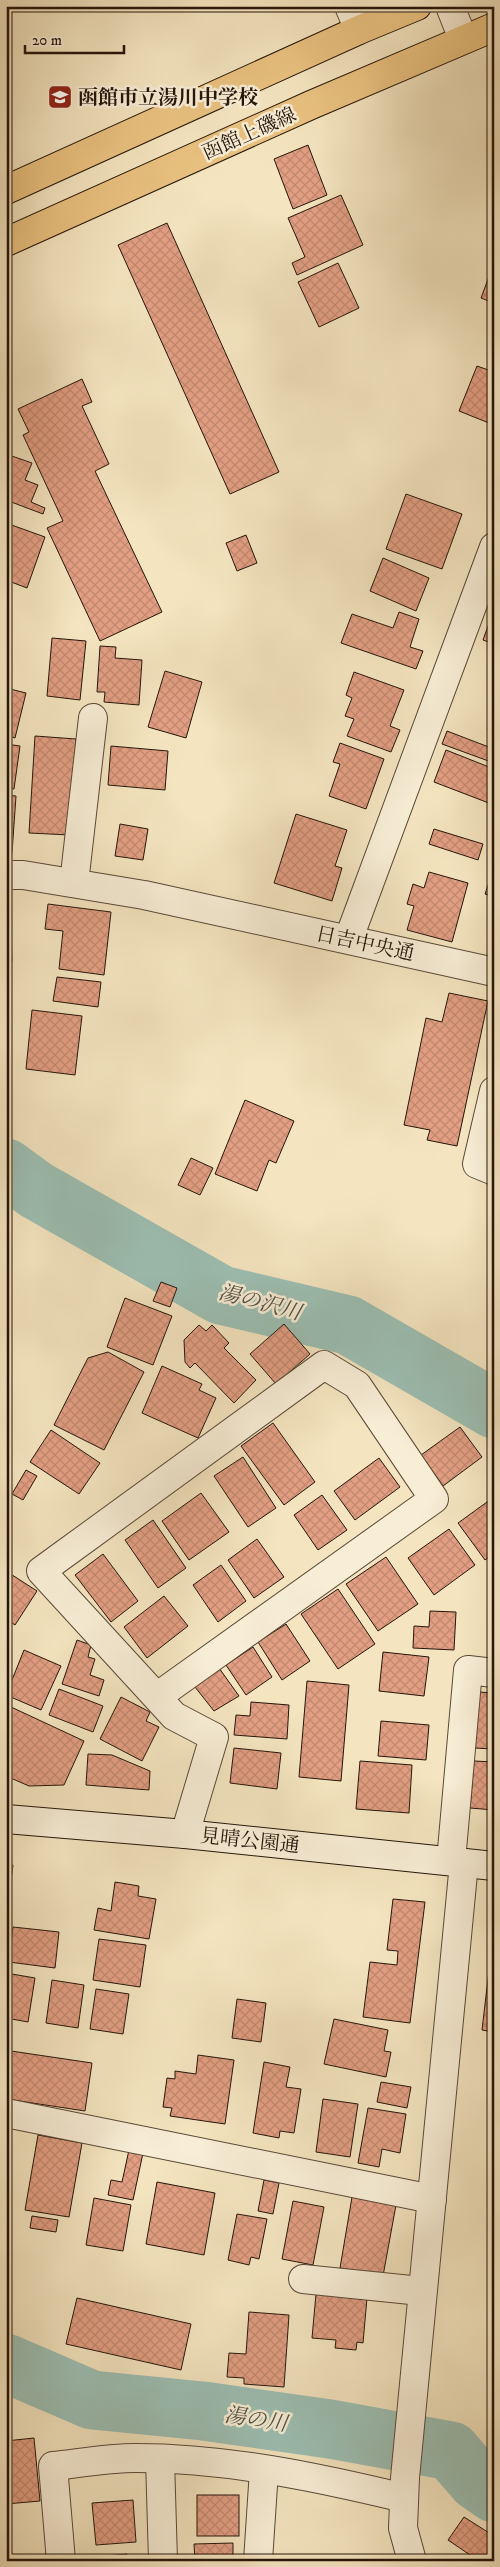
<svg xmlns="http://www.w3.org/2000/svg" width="500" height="2567" font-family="'IM FELL DW Pica','Noto Serif JP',serif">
<defs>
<pattern id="building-cross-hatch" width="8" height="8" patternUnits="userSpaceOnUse" patternTransform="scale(1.25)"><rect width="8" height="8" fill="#e39f83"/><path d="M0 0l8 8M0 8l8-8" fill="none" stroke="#c38870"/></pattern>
</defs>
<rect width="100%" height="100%" fill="#f4e5c0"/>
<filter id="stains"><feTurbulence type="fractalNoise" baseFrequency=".004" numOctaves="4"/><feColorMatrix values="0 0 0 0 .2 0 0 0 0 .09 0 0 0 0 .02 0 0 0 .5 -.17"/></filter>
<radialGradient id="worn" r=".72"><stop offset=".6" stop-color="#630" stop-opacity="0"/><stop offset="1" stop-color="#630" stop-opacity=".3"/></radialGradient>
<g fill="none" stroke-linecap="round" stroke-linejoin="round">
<g stroke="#9cbfb3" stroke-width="59">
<path d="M6,1168L36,1190L221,1295L348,1325L494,1409"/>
<path d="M6,2363L92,2400L203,2411L330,2429L451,2451L477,2481L494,2493"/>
</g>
</g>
<g fill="url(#building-cross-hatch)" stroke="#24150a">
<path d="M308,145L327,195L293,209L274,159Z"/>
<path d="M341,195L363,245L297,275L292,263L305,257L288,218Z"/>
<path d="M167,223L279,472L230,494L118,245Z"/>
<path d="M338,263L359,308L319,327L298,282Z"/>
<path d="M494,263V303L481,298Z"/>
<path d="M477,366L494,372V425L459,411Z"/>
<path d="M82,379L92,402L82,406L109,464L95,471L162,612L100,641L47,528L63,521L23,435L29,432L18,409Z"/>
<path d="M6,454L32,463L25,480L38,485L31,502L45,508L43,514L6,500Z"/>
<path d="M406,494L462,514L442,569L386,549Z"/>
<path d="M6,523L45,537L27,588L6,580Z"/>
<path d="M246,535L257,563L237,571L226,543Z"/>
<path d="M383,558L429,578L416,611L370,591Z"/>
<path d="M494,609V644L483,640Z"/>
<path d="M399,612L419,619L410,647L423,651L416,669L341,643L352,614L393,628Z"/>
<path d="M52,638L86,641L80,700L47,696Z"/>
<path d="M100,646L116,647L115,658L142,660L139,705L104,702L105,692H97Z"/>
<path d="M165,671L202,682L186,738L148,727Z"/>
<path d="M354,672L404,690L390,726L400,730L391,752L347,736L354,719L345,716L352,698L346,695Z"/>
<path d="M6,688L26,693L15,738L6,735Z"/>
<path d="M494,713V731L488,729Z"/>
<path d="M447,731L494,749V763L442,744Z"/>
<path d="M35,736L76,739L70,835L29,833Z"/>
<path d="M340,743L384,759L366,809L329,796L340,764L333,762Z"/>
<path d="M6,744L20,746L14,789L6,788Z"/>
<path d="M111,746L168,751L165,790L108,785Z"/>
<path d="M446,750L494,769V805L434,782Z"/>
<path d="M6,795L16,796L12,853L6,852Z"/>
<path d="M296,814L347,830L335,866L342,868L332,901L274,883Z"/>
<path d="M120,824L148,829L143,860L115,856Z"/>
<path d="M434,829L483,844L478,860L429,844Z"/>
<path d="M493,870H494V897L485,894Z"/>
<path d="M429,872L468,883L452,942L407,930L414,906L407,904L413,884L424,888Z"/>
<path d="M48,904L111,912L104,975L59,969L63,931L45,929Z"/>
<path d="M6,905H10L12,961H6Z"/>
<path d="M57,977L101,982L98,1007L53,1001Z"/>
<path d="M449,993L488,1001L457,1146L427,1140L430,1130L404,1125L426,1018L442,1022Z"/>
<path d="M6,999H11L8,1035H6Z"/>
<path d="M32,1010L82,1016L75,1075L26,1069Z"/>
<path d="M245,1100L294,1121L276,1163L269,1160L257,1191L215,1174Z"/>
<path d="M191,1158L213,1168L200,1195L178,1185Z"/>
<path d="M161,1282L177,1288L170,1307L153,1301Z"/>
<path d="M125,1298L172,1316L153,1365L107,1347Z"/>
<path d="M284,1324L310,1354L276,1384L250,1354Z"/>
<path d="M199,1325L206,1331L212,1325L229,1343L224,1348L256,1380L234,1403L195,1363L190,1368L185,1362L184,1340Z"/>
<path d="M108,1352L144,1372L104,1450L54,1425L88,1358Z"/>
<path d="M162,1366L202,1384L199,1390L216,1398L198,1438L142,1413Z"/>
<path d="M273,1423L315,1482L284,1505L241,1446Z"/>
<path d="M460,1427L482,1457L443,1486L421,1455Z"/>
<path d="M51,1430L100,1463L79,1494L30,1462Z"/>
<path d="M243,1457L276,1508L248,1527L214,1476Z"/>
<path d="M379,1458L400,1487L355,1520L334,1491Z"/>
<path d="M26,1470L37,1476L23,1500L12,1494Z"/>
<path d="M201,1493L229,1532L189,1560L162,1521Z"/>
<path d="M322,1495L347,1530L318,1550L294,1515Z"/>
<path d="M494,1497V1553L485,1560L458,1523Z"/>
<path d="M153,1520L186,1568L158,1588L125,1540Z"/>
<path d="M449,1529L475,1565L434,1595L408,1558Z"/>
<path d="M257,1539L284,1577L254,1598L228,1560Z"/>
<path d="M103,1554L138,1601L111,1622L75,1575Z"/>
<path d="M386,1557L418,1604L378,1631L346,1584Z"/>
<path d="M221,1565L246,1601L218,1622L193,1585Z"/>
<path d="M6,1571L37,1591L15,1625L6,1619Z"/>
<path d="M493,1572H494V1619L489,1618Z"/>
<path d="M338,1589L375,1644L338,1669L301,1614Z"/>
<path d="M164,1596L188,1626L147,1658L124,1627Z"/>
<path d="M430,1611L456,1612L454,1650L413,1648L414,1626L429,1627Z"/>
<path d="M286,1624L310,1661L282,1680L258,1642Z"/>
<path d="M77,1640L91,1645L88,1657L95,1659L90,1675L104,1680L99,1696L62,1684Z"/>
<path d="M253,1647L272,1677L246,1695L226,1665Z"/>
<path d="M24,1650L61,1666L41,1710L6,1695Z"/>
<path d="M383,1652L429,1657L424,1696L379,1691Z"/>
<path d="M219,1668L239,1696L214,1711L195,1687Z"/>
<path d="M307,1681L349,1685L341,1781L299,1777Z"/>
<path d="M59,1689L103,1706L93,1732L49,1715Z"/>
<path d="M479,1692L494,1693V1749L475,1748Z"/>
<path d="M121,1697L150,1712L146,1721L159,1727L142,1761L100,1739Z"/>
<path d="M251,1702L289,1705L287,1739L234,1735L236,1715L250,1716Z"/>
<path d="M11,1707L84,1741L64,1785L29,1786L6,1776V1717Z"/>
<path d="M381,1721L429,1725L426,1760L378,1756Z"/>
<path d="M234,1748L281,1753L277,1789L230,1783Z"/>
<path d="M88,1754L112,1755L150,1771L149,1790L86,1785Z"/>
<path d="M360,1761L412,1765L409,1813L356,1809Z"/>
<path d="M474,1761L494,1762V1810L470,1808Z"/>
<path d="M6,1864L13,1865L9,1896H6Z"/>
<path d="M115,1882L139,1886L138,1896L156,1899L149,1939L94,1930L98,1908L111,1911Z"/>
<path d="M393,1899L425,1902L410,2023L363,2017L370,1962L397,1965L398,1951L387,1950Z"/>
<path d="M13,1927L59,1932L55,1968L9,1962Z"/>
<path d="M99,1939L146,1945L140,1987L93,1980Z"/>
<path d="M489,1970H494V2032L482,2030Z"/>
<path d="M6,1973L35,1978L28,2022L6,2018Z"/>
<path d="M52,1980L84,1985L78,2028L46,2023Z"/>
<path d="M96,1989L129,1994L123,2034L90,2029Z"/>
<path d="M237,1999L266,2003L261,2042L232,2038Z"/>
<path d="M334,2019L388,2030L384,2051L391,2052L386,2077L324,2064Z"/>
<path d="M11,2051L92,2063L85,2111L6,2099V2077Z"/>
<path d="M198,2055L234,2060L225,2124L170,2116L172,2108L163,2107L167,2078L175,2079V2071L196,2074Z"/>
<path d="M264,2062L290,2067L286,2087L301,2089L294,2133L280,2131L279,2138L253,2133Z"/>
<path d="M381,2082L411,2087L407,2108L377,2102Z"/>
<path d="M323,2099L358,2104L350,2157L316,2152Z"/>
<path d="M368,2108L406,2114L400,2153L382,2149L379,2167L358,2163Z"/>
<path d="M38,2135L82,2143L69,2217L25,2210Z"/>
<path d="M129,2150L143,2153L133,2200L108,2195L111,2180L122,2182Z"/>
<path d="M264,2180L279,2183L273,2214L258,2211Z"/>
<path d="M157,2182L215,2193L204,2255L146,2244Z"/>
<path d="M352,2197L396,2205L383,2276L340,2268Z"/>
<path d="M94,2198L131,2205L123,2251L86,2245Z"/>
<path d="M293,2201L324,2207L313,2265L282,2259Z"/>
<path d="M237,2214L267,2219L259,2259L251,2257L249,2265L228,2260Z"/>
<path d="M32,2216L58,2220L56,2232L30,2228Z"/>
<path d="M316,2294L367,2298L363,2343L357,2342L356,2350L335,2348L336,2340L312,2338Z"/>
<path d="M77,2298L191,2324L181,2370L66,2344Z"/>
<path d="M249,2312L289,2315L284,2387L244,2384V2378L227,2377L229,2353L246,2354Z"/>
<path d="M34,2438L40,2501L6,2504V2441Z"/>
<rect x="197" y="2495" width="42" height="41"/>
<path d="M133,2500L136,2542L96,2545L92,2503Z"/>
<path d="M464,2517L494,2536V2561H479L448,2540Z"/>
<path d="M233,2543V2561H195L194,2544Z"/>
<path d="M127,2554L128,2561H82V2558Z"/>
</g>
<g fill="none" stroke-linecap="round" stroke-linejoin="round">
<defs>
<g id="street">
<path d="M349,6L359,30"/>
<path d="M450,6L463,39"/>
<path d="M6,875H23L144,895L494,972"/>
<path d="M74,883L93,718"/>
<path d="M349,938L494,547"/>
<path d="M494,1091L477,1164L494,1171"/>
<path d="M158,1696L434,1499L357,1385L324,1365L41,1571L174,1716L214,1737L185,1834"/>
<path d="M451,1861L468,1670L494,1673"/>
<path d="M6,2113L432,2199"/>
<path d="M303,2279L421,2291"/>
<path d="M160,2459L163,2561"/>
<path d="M61,2561L53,2466C80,2463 109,2458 136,2458C226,2458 317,2477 404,2498"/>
<path d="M258,2561L264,2470"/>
<path d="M412,2561L403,2528L405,2478L464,1863"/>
</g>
<path id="secondary" d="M6,1819L185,1834L494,1866"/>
<g id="primary">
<path d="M6,190L359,30L417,6"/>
<path d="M6,242L311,105L494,27"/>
</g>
</defs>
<use href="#street" stroke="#584938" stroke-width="30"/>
<use href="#secondary" stroke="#24150a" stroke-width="30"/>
<use href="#primary" stroke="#24150a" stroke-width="30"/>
<use href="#street" stroke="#f8eed6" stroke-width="28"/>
<use href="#secondary" stroke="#f8eed6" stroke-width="28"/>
<use href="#primary" stroke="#eac280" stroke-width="28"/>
</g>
<defs>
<symbol id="school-square" viewBox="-11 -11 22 22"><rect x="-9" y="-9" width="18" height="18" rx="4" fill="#8f2418" stroke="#f8eed6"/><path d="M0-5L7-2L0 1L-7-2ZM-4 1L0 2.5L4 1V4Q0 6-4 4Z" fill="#fff"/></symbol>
</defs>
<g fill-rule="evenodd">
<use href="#school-square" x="46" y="83" width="28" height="28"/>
</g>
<g text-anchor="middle" stroke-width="5" stroke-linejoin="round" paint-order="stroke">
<g font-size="20" font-weight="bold" fill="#24150a" stroke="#f8eed6" text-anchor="start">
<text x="78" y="104">函館市立湯川中学校</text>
</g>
<g font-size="20" fill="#24150a" stroke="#f8eed6">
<text transform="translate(249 133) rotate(-24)" y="7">函館上磯線</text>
<text transform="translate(365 943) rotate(12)" y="7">日吉中央通</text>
<text transform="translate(250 1840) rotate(6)" y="7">見晴公園通</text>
</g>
<g font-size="21" font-style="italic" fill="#4e5045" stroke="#f8eed6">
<text transform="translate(260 1302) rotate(15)" y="7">湯の沢川</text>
<text transform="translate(256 2419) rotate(9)" y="7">湯の川</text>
</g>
</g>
<rect width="500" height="2567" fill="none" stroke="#f4e5c0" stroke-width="25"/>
<rect x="8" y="8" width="485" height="2552" fill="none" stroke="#24150a" stroke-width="2.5"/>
<rect x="12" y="12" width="475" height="2542" fill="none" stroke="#24150a"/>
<path d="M25 45v8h99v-8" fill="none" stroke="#24150a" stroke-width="2.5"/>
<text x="32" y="45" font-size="15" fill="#24150a" stroke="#f8eed6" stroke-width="4" paint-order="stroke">20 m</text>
<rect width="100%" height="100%" filter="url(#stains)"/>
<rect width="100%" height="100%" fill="url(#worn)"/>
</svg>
